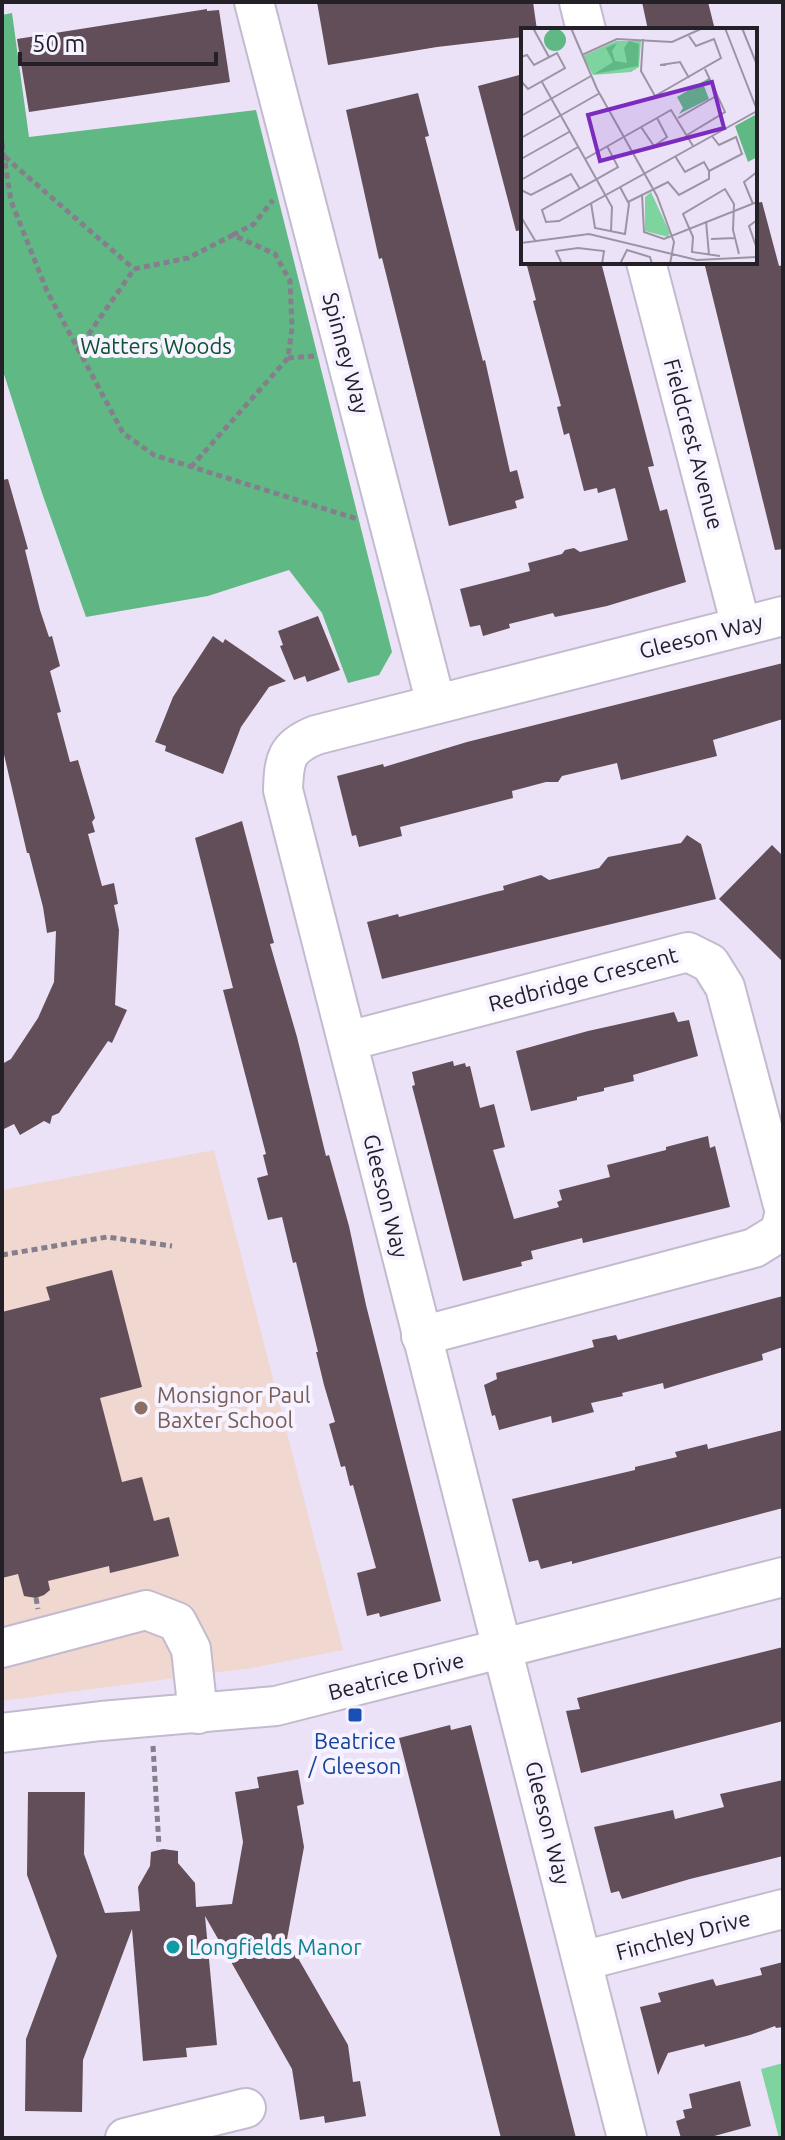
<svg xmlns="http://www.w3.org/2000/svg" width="785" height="2140" font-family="Ubuntu,sans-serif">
<rect width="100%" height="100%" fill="#ece2f8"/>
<path fill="#f0d7d0" d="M214,1150L343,1650L251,1668L2,1701V1190Z"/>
<path fill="#7ed49f" d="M783,2063V2138H779L761,2069Z"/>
<path fill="#60b984" d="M12,13L29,137L256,110L392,652L379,675L348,683L322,613L289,570L208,596L86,617L42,493L2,368V15Z"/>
<g fill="#614e58">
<path d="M317,2H533L537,30H523V37L437,47L328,65Z"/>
<path d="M642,2H708L715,30H648Z"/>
<path d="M207,9V11L219,10L230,82L29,112L17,39Z"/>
<path d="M523,74V230L516,231L478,86Z"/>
<path d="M418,93L429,136L425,137L483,361L485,360L510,472L517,470L524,498L515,501L517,508L449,526L382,258L379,259L346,110Z"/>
<path d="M762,202L779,266L783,265V549L775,550L704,262H755V203Z"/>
<path d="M526,262H601L654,466L648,467L660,511L667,509L686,582L607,606L555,617L553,613L509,624L510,628L483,636L480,625L470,627L460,589L530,571L528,563L562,554L565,550L574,548L580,552L628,540L615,488L598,493L597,488L584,491L569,433L564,435L557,407L561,406L533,301L536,300Z"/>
<path d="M8,479L28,549L25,550L40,610L49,637L52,636L60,666L50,671L61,712L57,713L70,762L78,760L95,818L92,822L95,832L88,834L102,886L114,883L118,904L114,905L119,930L115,1005L127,1010L112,1043L108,1041L59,1113L52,1116L50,1124L44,1121L20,1135L14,1124L2,1130V1064L11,1059L38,1018L54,982L56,931L47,933L43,907L29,853H27L2,746V480Z"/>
<path d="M318,616L340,670L307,682L305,676L294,680L280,646L283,645L278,631Z"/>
<path d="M213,636L223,643L225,639L286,681L269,687L241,727L223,774L165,751L166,746L155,742L173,697Z"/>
<path d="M783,663V719L713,740L717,756L621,780L617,763L562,776L558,782H546L512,791L513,798L400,827L402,836L359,847L356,835L352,836L337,776L383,764L384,767L467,742Z"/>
<path d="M242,821L274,943L270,944L297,1037L326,1156L329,1155L349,1226L366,1305L441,1601L380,1617L379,1613L367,1616L357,1573L376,1568L353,1485L350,1486L345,1466L341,1467L329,1424L335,1422L324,1385L316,1352H318L296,1262L293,1263L282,1217L268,1220L257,1178L268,1175L263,1155L266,1154L223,990L233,988L195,838Z"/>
<path d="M687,835L701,844L716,899L382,979L367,922L398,914L399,917L495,892L504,890L503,886L541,875L549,880L599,868L608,857L681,843Z"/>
<path d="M772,845L783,856V962L719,899Z"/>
<path d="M674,1012L678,1022L689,1020L698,1056L633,1075L634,1081L604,1088V1091L577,1097V1100L531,1111L516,1051L588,1031Z"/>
<path d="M453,1061L454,1066L465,1063L466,1067L470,1066L480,1108L494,1104L505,1147L493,1150L514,1219L559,1207L557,1202L562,1200L559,1190L610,1177L607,1165L666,1150V1147L708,1136L710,1148L715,1146L730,1207L583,1243L582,1238L531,1251L533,1259L521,1262L522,1266L463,1281L412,1086L415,1085L412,1072Z"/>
<path d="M112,1270L142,1387L100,1398L122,1482L142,1477L154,1521L169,1517L179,1556L110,1573L109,1566L48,1581L50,1590L44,1595L36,1598L24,1596L18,1574L2,1578V1312L50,1300L46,1287Z"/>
<path d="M783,1296V1347L762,1354L763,1360L664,1389L663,1383L622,1393L623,1396L591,1403L594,1412L552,1423L551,1416L499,1430L495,1415L492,1416L484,1385L497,1379L496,1373L594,1347L592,1340L616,1335L618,1340Z"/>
<path d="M783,1430V1508L572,1564V1561L541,1569L538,1560L529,1562L512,1499L635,1470V1467L677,1457L675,1452L707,1444L708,1449Z"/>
<path d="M783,1647V1721L581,1773L566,1711L580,1709L577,1698Z"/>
<path d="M450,1725L451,1730L471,1725L576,2138H501L399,1738Z"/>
<path d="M298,1770L304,1804L297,1806L304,1847L287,1939L348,2045L353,2082L360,2081L366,2116L325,2123L324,2116L300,2120L292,2069L205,1916L217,2045L186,2048L187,2057L143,2061L132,1929L83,2060L82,2112L25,2111L26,2039L57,1956L27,1875L28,1792H85L84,1854L105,1913L140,1911L138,1887L150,1866L151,1852L163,1849L178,1851V1863L195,1883L196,1907L232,1904L243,1842L235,1792L259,1788L257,1777Z"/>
<path d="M783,1780V1856L690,1879L622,1899L619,1891L611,1893L594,1827L673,1810L675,1819L724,1807L720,1794Z"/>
<path d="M783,1962V2027L776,2028L775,2026L750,2035L705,2047L704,2044L668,2053L658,2075L640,2007L661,2002L658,1993L713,1979L716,1986L762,1975L760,1968Z"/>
<path d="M740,2081L751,2126L707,2138H681L676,2121L685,2118L683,2110L692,2108L689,2094Z"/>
</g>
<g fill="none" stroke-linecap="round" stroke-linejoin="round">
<defs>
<g id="minor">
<path d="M254,2L436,704"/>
<path d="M579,2L586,30"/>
<path d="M646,262L741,626"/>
<path d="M348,1041L688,952L710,963L725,987L783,1205"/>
<path d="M421,1336L754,1248L780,1232L783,1219"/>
<path d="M2,1648L146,1610L177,1622L191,1649L198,1714"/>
<path d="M2,1733L101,1721L276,1706L783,1577"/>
<path d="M582,1961L783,1909"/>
<path d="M125,2138L246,2108"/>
<path d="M627,2138L283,790C284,759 286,747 316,735L783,616"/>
</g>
</defs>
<use href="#minor" stroke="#c4bacf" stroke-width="42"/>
<g stroke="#857f8d" stroke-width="5" stroke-dasharray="6 4" stroke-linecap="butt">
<path d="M2,143L11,201L47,291L123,433L154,455L357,519"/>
<path d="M5,157L134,269"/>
<path d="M233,235L254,224L273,200"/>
<path d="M77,351L134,269L188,258L233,235L275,254L290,281L292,328L288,358L191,467"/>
<path d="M288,358L314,356"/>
<path d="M2,1255L107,1237L172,1246"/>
<path d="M36,1598L38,1609"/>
<path d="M153,1746L159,1846"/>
</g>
<use href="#minor" stroke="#fff" stroke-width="38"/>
</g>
<circle fill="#8d6e63" stroke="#f7f2ff" stroke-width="3" cx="141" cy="1408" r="8"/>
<rect fill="#1a4fb4" stroke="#f7f2ff" stroke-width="3" x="347" y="1707" width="16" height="16" rx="4"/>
<circle fill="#0f9aa8" stroke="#f7f2ff" stroke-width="3" cx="173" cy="1947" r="8"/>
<g text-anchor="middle" stroke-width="8" stroke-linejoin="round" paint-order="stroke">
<g font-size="22" fill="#0c522f" stroke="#f7f2ff">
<text x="156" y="354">Watters Woods</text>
</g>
<g font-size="22" fill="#232028" stroke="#f7f2ff">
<text transform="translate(346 353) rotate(75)" y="8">Spinney Way</text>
<text transform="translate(694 444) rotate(75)" y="8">Fieldcrest Avenue</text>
<text transform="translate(701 636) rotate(-14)" y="8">Gleeson Way</text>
<text transform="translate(583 979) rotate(-15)" y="8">Redbridge Crescent</text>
<text transform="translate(386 1196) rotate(76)" y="8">Gleeson Way</text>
<text transform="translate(396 1676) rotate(-14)" y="8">Beatrice Drive</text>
<text transform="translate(548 1823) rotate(76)" y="8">Gleeson Way</text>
<text transform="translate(683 1935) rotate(-15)" y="8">Finchley Drive</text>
</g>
<g font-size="22" fill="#785e54" stroke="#f7f2ff" text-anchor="start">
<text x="157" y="1403">Monsignor Paul<tspan x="157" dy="25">Baxter School</tspan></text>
</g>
<g font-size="22" fill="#164399" stroke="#f7f2ff">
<text x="355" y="1749">Beatrice<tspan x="355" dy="25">/ Gleeson</tspan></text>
</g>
<g font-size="22" fill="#0d838f" stroke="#f7f2ff" text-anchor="start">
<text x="189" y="1955">Longfields Manor</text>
</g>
</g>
<g transform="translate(521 28)">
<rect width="236" height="236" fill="#ece2f8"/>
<path d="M95,13H120L118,39L110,44L72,47L62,28ZM130,164L149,205L147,209L124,203V169Z" fill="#7ed49f"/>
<path d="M23 12a11 11 0 1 1 22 0a11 11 0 1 1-22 0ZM108,13L118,16L117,38L73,46L92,34L85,20L96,15L91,23L94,33L106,35L103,20ZM188,50L190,55L183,58L188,71L158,86L162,80L156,69ZM234,87L236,129L227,134L214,98Z" fill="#60b984"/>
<path fill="none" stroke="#9c94a5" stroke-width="2" d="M12,0L28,29M50,0L76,61L136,168L153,214L149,236M204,0L236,82M221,0L236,37M122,11L120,43L134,68L200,30L193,11L175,18L168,8M61,27L96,11L151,14L182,0M0,29L6,27L13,37L36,25L44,40L7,61L0,53M145,37H139L159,34L168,50M21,54L91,179L90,203M0,88L70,48M157,90L197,67M120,99L133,118L146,109L136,90M166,107L204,84L184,41M0,110L79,65M86,118L97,139L21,182L25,194L38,193L236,83M154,128L164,144L183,134L188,143M0,131L48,104M64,131L150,82L172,118M188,143L221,126L215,109L198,117L191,108M0,152L57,119M0,162L10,167L50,146L59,161M121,166L123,204L143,211L236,174M107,174L147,154L158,167L188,151V143M70,175L74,200L104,206L108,176L99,159M232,176L223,154L236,144M0,189L15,214M236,192L228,198L236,221M185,193L188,227M190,211L214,210M0,215L68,206L176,232L236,229M199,228L171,224L172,209L162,186L204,161L213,176L212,202L218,226M41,236L35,223L57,220L83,223L81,236M99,236L106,222L129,229L131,236"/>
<path fill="#7b2cbf" fill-opacity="0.15" stroke="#7b2cbf" stroke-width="4" d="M191,54L203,100L79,133L67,87Z"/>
<rect width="236" height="236" fill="none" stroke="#232028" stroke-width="4"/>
</g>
<rect width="785" height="2140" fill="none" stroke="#232028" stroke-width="8"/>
<path d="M20 52v12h196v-12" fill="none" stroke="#232028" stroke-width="4"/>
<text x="32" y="52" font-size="24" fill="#232028" stroke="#f7f2ff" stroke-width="6" paint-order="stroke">50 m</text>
</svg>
